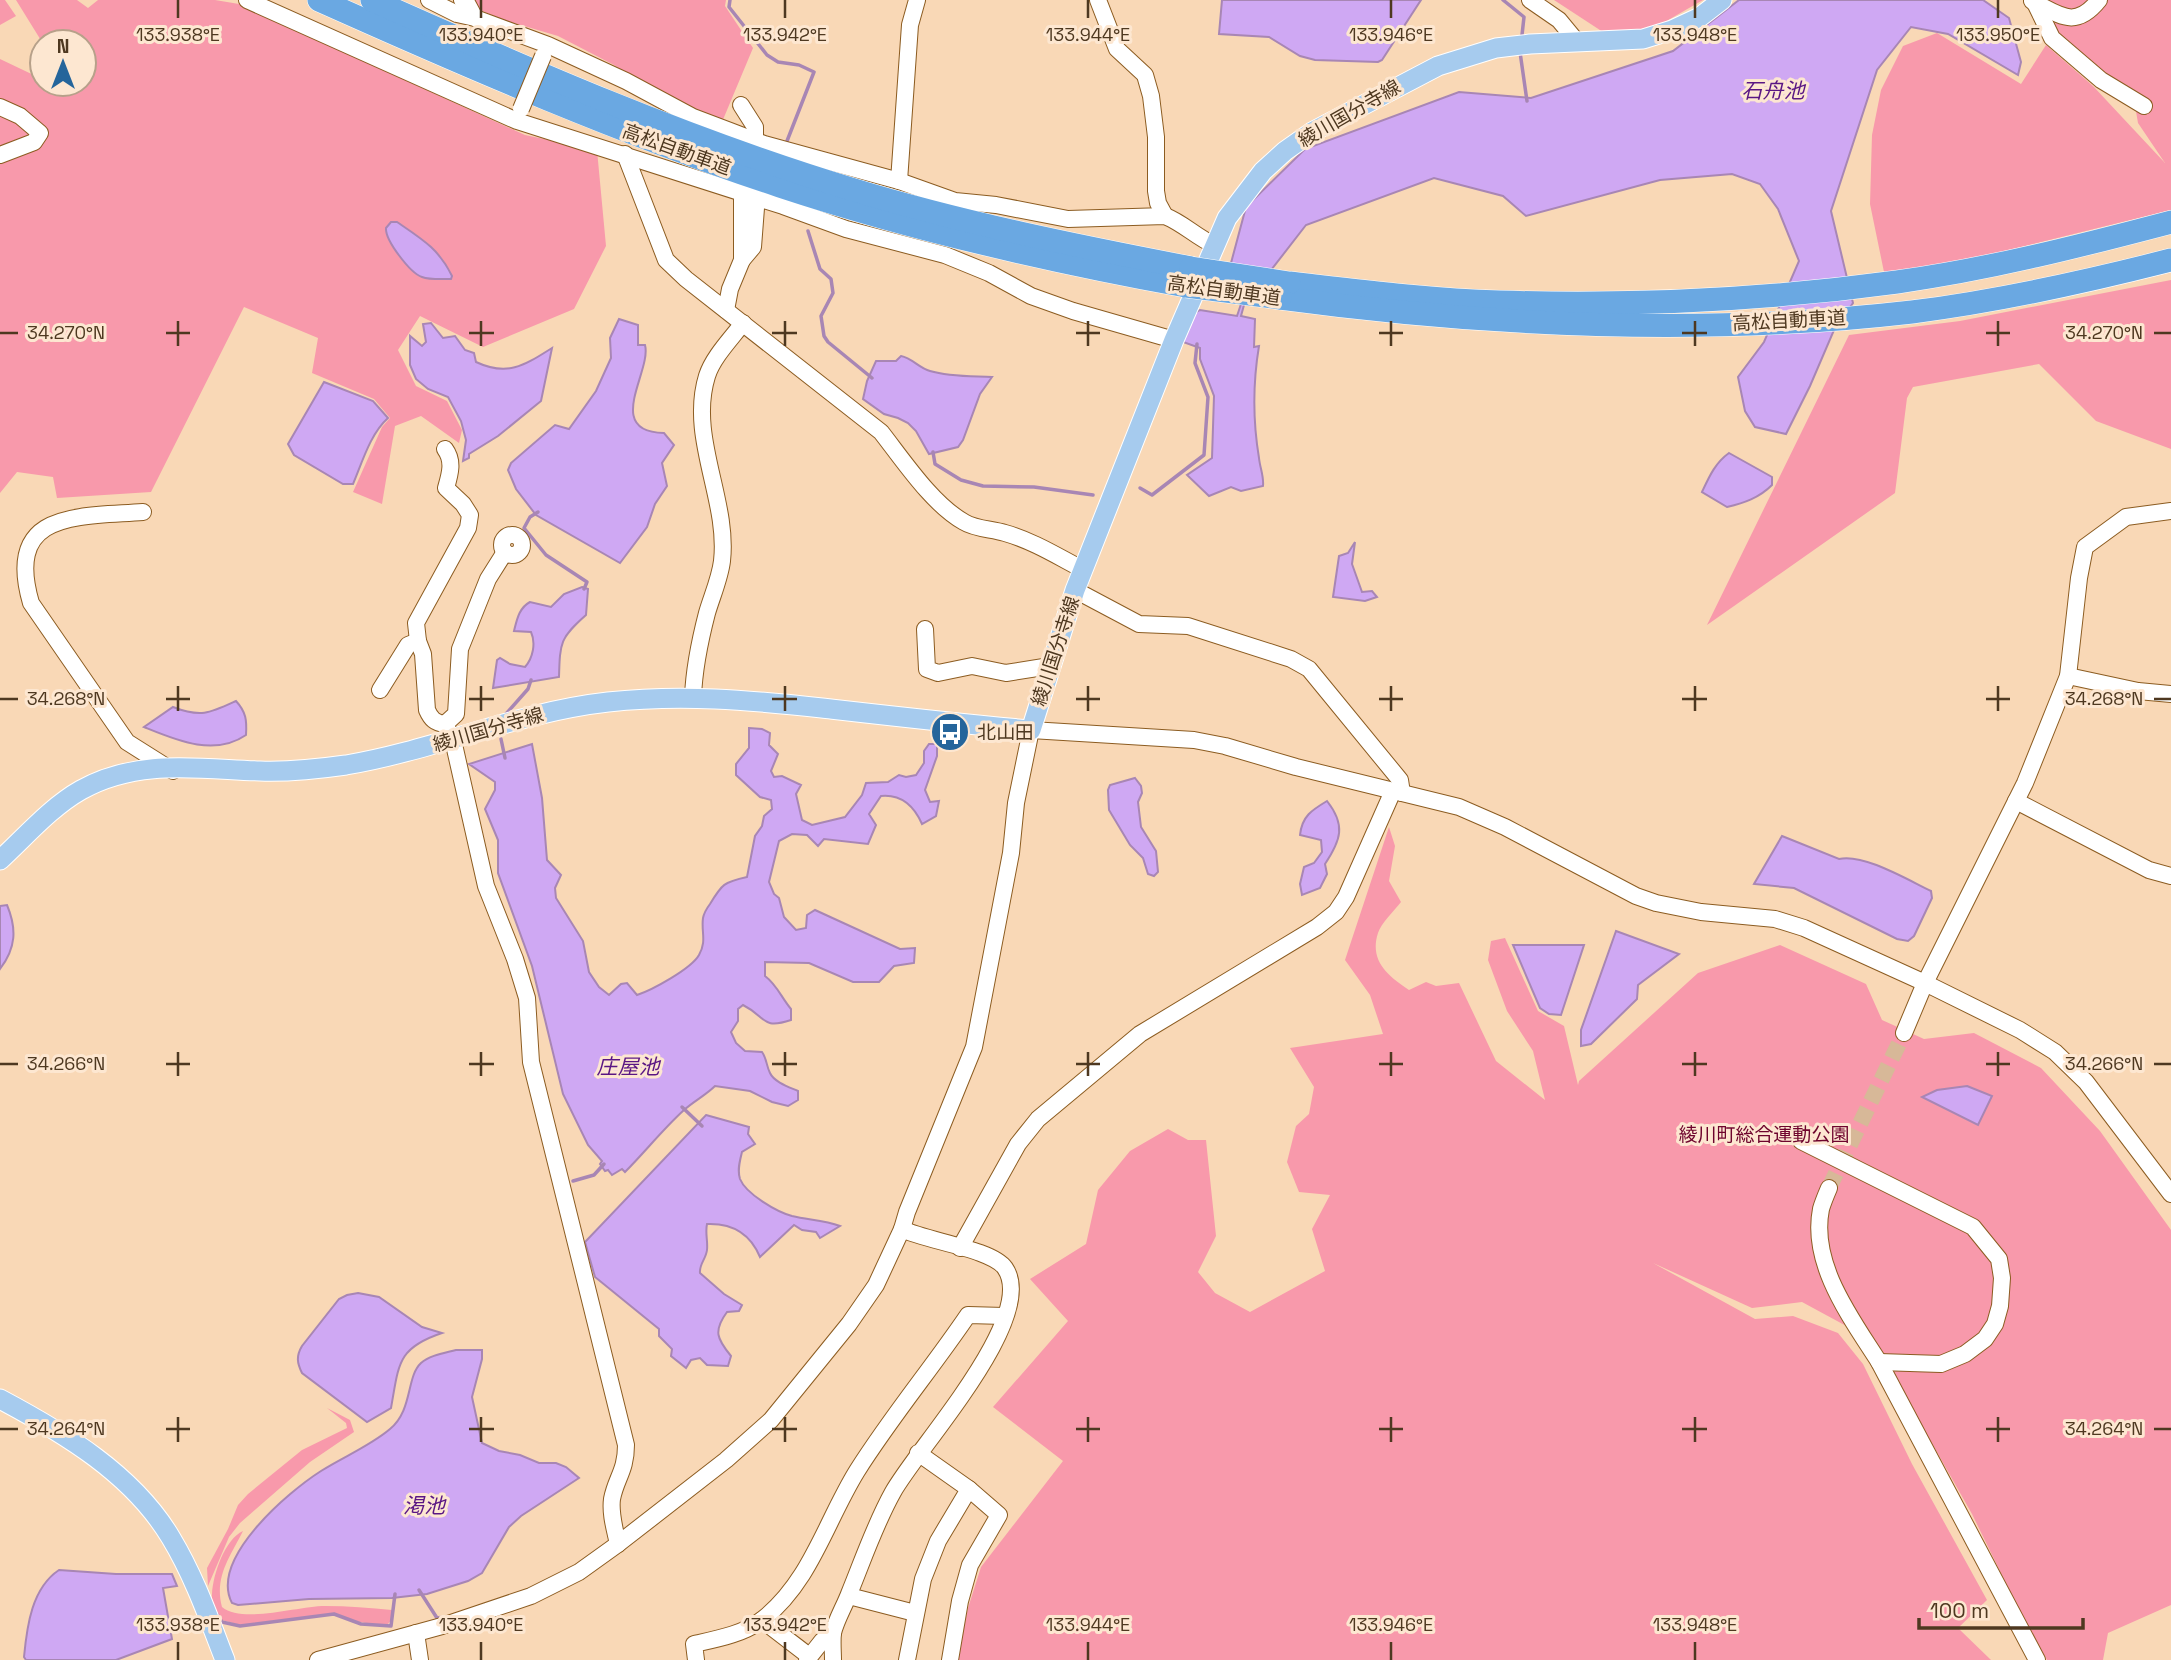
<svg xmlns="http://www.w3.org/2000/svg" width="2171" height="1660" font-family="'Space Grotesk','Noto Sans JP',sans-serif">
<rect width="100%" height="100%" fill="#f9d8b6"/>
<g fill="#f899ab">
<path d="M0,0H5L16,16L0,25Z"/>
<path d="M16,0H77L88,8L98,0H215L239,4L525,135L597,150L606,246L574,309L483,347L420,316L398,350L416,386L447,401L462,430L459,443L421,416L395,426L382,504L353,492L382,427L390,418L374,399L312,373L318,338L244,307L151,492L57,498L53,477L17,472L0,493V59L42,79V84H84V42H42Z"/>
<path d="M456,0H726L725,6L753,48L722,122L664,98L614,65L558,36L504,20Z"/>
<path d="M1554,0H1703L1656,27L1606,34Z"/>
<path d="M2043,0H2171V210L1956,263L1884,272L1870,204L1872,135L1881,90L1903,46L1937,33L2021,84L2046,45L2093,86L2165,163L2138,123L2133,94L2104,76L2059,34Z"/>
<path d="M2171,280V449L2096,421L2039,364L1913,387L1907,398L1895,493L1707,625L1849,335L1960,321Z"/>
<path d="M1389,827L1395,846L1389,881L1401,902C1394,911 1381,923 1378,933C1369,961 1388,976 1409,990L1426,982L1436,986L1459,983L1496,1061L1545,1100L1533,1051L1507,1011L1488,960L1491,941L1505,938L1538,1011L1564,1026L1578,1085L1579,1081L1698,973L1780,945L1866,984L1882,1020L1924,1039L1974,1033L2041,1068L2100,1131L2171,1230V1605L2108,1633L2103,1660H2047L2015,1602L1972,1514L1874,1341L1802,1302L1752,1308L1653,1263L1755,1319L1793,1316L1838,1333L1863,1364L1912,1464L1987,1600L1958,1628L1991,1660H957L968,1608L981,1567L1063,1461L993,1407L1068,1321L1030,1279L1086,1244L1098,1190L1130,1151L1168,1129L1188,1140H1206L1216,1236L1198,1272L1215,1293L1250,1312L1325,1271L1312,1229L1330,1195L1299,1192L1287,1162L1296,1126L1309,1114L1314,1087L1290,1048L1383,1034L1370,995L1345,960Z"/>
<path d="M327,1408L350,1420L354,1432L310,1462L240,1523L229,1537L208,1586L207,1568L228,1529L238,1505L248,1494L302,1450L347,1428L346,1423Z"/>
<path d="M243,1531C230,1557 214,1577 222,1607C243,1624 298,1606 325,1606C348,1606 370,1608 392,1610V1619L388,1624L381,1625L359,1622L334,1613L240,1625L222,1620C217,1612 211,1603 212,1594C213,1574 225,1539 243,1531Z"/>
</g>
<g fill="#cfa8f3" stroke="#a886b4" stroke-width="2">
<path d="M1222,0H1421L1382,60L1378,62L1315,60L1300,56L1269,37L1219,34Z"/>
<path d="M1739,0H1983L2009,18L2021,62L2018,75L1948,34L1911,27L1877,70L1831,211L1853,303L1834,330L1810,386L1786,434L1755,427L1745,411L1738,377L1764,342L1799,261L1778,209L1760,184L1732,174L1660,180L1526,216L1503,196L1434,178L1306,225L1244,305L1241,316L1255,319L1254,347L1259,346C1253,382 1253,422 1259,458C1260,468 1264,476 1263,486L1241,491L1231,487L1209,496L1187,475L1212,458L1214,396L1200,359V348L1183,342L1193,314L1200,310L1237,316L1241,304L1231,263L1246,207L1305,149L1459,92L1531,98L1673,51Z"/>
<path d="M391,222H397C422,239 439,249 452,276L451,279C442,279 430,280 422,277C410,273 385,240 386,228Z"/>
<path d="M619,319L638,325V345H645C652,371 603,432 664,433L674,445L662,463L667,486L655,504L647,527L620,563L536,515L516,489L508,470L511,463L555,425L569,429L596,391L611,358L610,338Z"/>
<path d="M431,323L443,338L455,336L465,350L474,353L476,362C508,377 525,365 552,348L541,401L498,436L469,454V458L463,461L466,440L461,421L448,397L428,389L416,379L410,365V336L422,346L426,342L423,324Z"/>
<path d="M901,356C912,358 919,368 930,371C950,377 972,376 992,377L980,394L963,440L958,447L929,454L916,431L908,423L898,418L884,414L863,399L867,381L876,361H896Z"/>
<path d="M324,382L373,401L388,418C370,434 362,463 353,484H343L294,455L288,444Z"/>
<path d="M1729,453L1772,477V485C1759,498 1744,503 1727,507L1702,492C1709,477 1715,463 1729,453Z"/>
<path d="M1355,542L1352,564L1362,592L1372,591L1377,597L1365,601L1333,597L1339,556L1348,553Z"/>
<path d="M582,587L588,589L586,615C560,638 560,642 559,677L493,688L497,660L500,658L510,664L525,667C533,658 536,643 531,632L514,631C517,619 519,608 530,602L551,607L564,594Z"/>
<path d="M236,701C246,712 247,720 246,735C214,757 176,740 144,727L173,707C201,718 210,713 236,701Z"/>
<path d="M749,728L762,729L770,733L769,745L778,754L771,771L774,777L782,776L801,785L796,794L802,820L812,825L845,817L862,795L866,783L888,782L899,775L906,777L916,775L924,763V751L929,744H937V756L925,790L930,802L939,801L936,816L922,824C914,806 902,794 881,796L869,814L876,825L868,844L824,839L818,846L807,835L792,834L779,841L769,882L774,894L779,898L784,917L796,930L806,928L807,915L815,910L900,949L915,948L914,963L894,966L879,982H853L809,963L765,962V976C777,985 781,997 791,1009V1020C761,1030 767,1017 743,1005L738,1009V1021L731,1032L736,1043L745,1051L762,1052C767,1059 766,1065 770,1073C774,1082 789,1087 798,1091V1100L788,1106L772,1102L750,1091L715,1086C706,1095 694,1101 684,1110C663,1129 645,1152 625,1172L622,1169L612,1175L608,1170L605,1171L600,1164L602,1161L588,1145L563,1094L532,966L498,873V840L485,809L495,790V782L469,764L532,744L542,798L547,860L561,875L555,888L556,898L583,941L589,972L599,987L609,995L621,984L627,983L637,995C652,990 691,969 699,955C707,941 701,932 703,918C704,913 707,908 710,904C722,884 724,882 747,877L755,836L762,826L764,816L772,809L771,800L760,797L736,775V764L749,748Z"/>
<path d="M1135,778L1141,786L1142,793L1138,802L1141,827L1156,851L1158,872L1154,876L1148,874L1143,858L1130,845L1109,810L1108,790L1110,785Z"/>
<path d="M1327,801C1346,825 1341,840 1325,864L1327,874L1320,888L1302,895L1300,884L1304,867L1314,863L1322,852L1321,840L1300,835C1302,816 1312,810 1327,801Z"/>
<path d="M1782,836L1839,859C1863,853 1908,880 1931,891L1932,898L1914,936L1908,941L1897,939L1794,888L1754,884Z"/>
<path d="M7,905C17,929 16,948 0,969V906Z"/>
<path d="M1616,931L1679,954L1638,985L1637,999L1591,1044L1581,1046V1030Z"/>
<path d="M1513,945H1584L1561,1015L1549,1014L1540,1008Z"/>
<path d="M1967,1086L1992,1096L1978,1125L1922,1097L1937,1090Z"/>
<path d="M706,1115L749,1127L748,1134L755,1144L742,1152C740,1160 737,1170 740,1179C746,1194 777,1212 792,1216C809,1220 824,1220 840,1226L820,1238L816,1232L802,1230L794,1225L760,1257C750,1233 732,1223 707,1224C705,1233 708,1241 707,1250C706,1259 699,1264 700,1273L724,1294L742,1305L739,1311L727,1312C713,1331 717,1339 731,1356L728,1366L707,1365L700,1358L691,1360L686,1368L671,1356L672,1349L659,1336V1329L595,1277L585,1242Z"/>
<path d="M358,1293L379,1297L422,1327L442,1333C397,1348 399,1364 391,1408L367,1422L302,1373C297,1363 296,1356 302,1346L339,1299L347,1295Z"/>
<path d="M456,1350H482V1359L472,1397L482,1443L499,1451L520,1455L539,1463H556L566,1467L579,1478L521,1516L509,1527L482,1573L468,1581L427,1594L392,1598L309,1599L238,1605L232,1603C209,1559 288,1492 321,1471C343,1457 370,1446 390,1429C413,1410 406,1377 421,1363C430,1355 445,1353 456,1350Z"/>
<path d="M59,1570L116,1574H172L177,1586L163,1588L172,1639L116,1660H26L24,1657C27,1625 32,1588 59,1570Z"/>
</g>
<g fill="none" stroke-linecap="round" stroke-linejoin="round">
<g stroke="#a886b4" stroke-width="3.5">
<path d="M730,0L729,7L767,55L778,62L799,65L814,72L787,141"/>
<path d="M1503,0L1524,17L1522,35"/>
<path d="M1520,52L1527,101"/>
<path d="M808,231L820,269L831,279L833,293L821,316L824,336L828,342L872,378"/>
<path d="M933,452L935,464L961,480L983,486L1034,487L1093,495"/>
<path d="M1140,488L1152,495L1204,455L1208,397L1195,363L1197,344"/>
<path d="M538,512L530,517L524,528L546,555L587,582L584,589"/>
<path d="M505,715L528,689L531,680"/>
<path d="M501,739L505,758"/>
<path d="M682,1107L702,1126"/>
<path d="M573,1181L594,1175L604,1164"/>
<path d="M419,1590L437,1618L445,1617"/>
<path d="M216,1613L222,1622L240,1626L334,1614L361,1624L391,1626L395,1594"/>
</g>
<path stroke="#d7b898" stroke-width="16" stroke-dasharray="16 8" stroke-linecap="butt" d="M1829,1188L1904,1033"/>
<defs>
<g id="minor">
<path d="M247,0L517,121L783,206L846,229L945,255L989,273L1031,296L1073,311L1174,340"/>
<path d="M429,0L457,14L475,18L548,45L626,81L693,117L730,131L764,144L899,181L955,201L996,205L1068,219L1165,216C1183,223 1196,237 1214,245"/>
<path d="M462,0L467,3L475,18"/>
<path d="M1098,0L1117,49L1145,75L1151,96L1156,137V191L1158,203L1165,216"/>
<path d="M1530,0L1559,20L1578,43"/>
<path d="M2032,1C2060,15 2075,30 2099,0"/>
<path d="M2035,3L2052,38L2101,80L2144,106"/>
<path d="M741,105L755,127V137"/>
<path d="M0,107L20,116L40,133L34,142L0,155"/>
<path d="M625,154L666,260L686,279L881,432C903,460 932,504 964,522C975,529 992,529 1005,533C1033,541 1057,556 1082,569"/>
<path d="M899,181L910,25L917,0"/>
<path d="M742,260L753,247L756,208"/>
<path d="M726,310L730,289L742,260V194"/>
<path d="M445,449C454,461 450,474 446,488L463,504L470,515L468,528L416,623L418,641L423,654L427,710C431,719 435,723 445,724L453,740L486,886L515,959L527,998L531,1062L626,1445C626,1471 616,1478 612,1499C610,1514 615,1530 618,1544"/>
<path d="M143,512C78,517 4,510 31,603L127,742L173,771"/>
<circle cx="512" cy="545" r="10"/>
<path d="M1075,590L1139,624L1188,626L1291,659L1309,669L1400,780L1402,793"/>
<path d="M925,629L927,669L938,673L972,666L1006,673L1050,666"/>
<path d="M2068,676L2138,691L2171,694"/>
<path d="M380,690L408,645L418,641"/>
<path d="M693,697C694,669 700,640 707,613C712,596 720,578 722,561C729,500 688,437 707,376C713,357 731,339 743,323"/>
<path d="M445,724L456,714L460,649L488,579L505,552"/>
<path d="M2016,801L2149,870L2171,876"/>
<path d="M1904,1033L1925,983L2025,783L2068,676L2079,578L2085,547L2126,517L2171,511"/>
<path d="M1801,1141L1973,1227L1999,1259L2002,1278L2000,1306L1995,1324L1985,1339L1965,1354L1941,1364L1879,1362"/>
<path d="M1829,1188C1826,1195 1823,1202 1821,1209C1810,1264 1851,1318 1879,1362L2037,1660"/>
<path d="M960,1248L1018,1144L1038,1119L1140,1034L1317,927L1336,912L1346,897L1393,791"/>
<path d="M918,1453L969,1489L999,1515L970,1565L960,1601L950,1660"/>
<path d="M849,1596L915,1613"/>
<path d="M762,1620L809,1656"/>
<path d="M416,1633L420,1660"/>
<path d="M318,1660L442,1626L531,1596L579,1572L618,1544L726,1460L771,1420L849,1324L876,1285L902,1229L907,1212L974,1047L1011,853L1016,803L1031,730L1194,740L1225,746L1296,767L1459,807L1505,827L1636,896L1656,903L1701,912L1775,919L1804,928L1925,983L2020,1030L2055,1052L2086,1082L2171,1194"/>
<path d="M696,1660L694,1644C717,1639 744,1634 763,1619C811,1581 826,1521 857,1471C891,1417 932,1368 968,1315L1004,1316"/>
<path d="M807,1660L822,1641L833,1633"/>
<path d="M833,1660C833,1652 832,1642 833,1633C836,1620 844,1607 849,1594C863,1560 875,1524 893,1492C918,1447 1039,1317 1005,1268C992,1249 926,1241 902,1229"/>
<path d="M907,1660L923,1579L938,1541L969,1489"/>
</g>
<g id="major">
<path d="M0,860C26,836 51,807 81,790C138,758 199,769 260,771C289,772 318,769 346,765C435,750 518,712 608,702C682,694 748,700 822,708C892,716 961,724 1031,730L1075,590L1174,340L1227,218L1263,171L1285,151L1312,132L1438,66L1496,48L1530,44L1643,39L1672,30L1700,17L1722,0"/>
<path d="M0,1399C64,1433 133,1474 171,1538C194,1576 209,1619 225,1660"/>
</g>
<g id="highway">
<path d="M319,0C471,68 623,134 780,186C913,230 1049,261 1186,286"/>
<path d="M372,0C529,70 686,139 851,189C962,223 1077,246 1191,268"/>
<path d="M1289,283C1359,291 1429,300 1500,302C1632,306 1765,300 1897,282C1990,269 2080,246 2171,222"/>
<path d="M1280,298C1488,326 1703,336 1912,312C2000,301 2085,282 2171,260"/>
</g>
</defs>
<use href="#minor" stroke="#8c5c21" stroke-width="18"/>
<use href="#major" stroke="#fff" stroke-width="21"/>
<use href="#highway" stroke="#fff" stroke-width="24"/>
<use href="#minor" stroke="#fff" stroke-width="16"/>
<use href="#major" stroke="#a6cbee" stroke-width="19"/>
<use href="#highway" stroke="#6aa8e2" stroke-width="23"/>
<defs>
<path id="minor-bridge" d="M521,109L543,56"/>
<g id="highway-bridge">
<path d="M1191,268L1289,283"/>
<path d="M1186,286L1280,298"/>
</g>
</defs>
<use href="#minor-bridge" stroke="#8c5c21" stroke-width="18" stroke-linecap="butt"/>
<use href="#highway-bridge" stroke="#fff" stroke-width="24" stroke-linecap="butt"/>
<use href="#minor-bridge" stroke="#fff" stroke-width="16"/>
<use href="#highway-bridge" stroke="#6aa8e2" stroke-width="23"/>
</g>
<path fill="none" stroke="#4e3820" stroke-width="2.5" d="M178,0V18M481,0V18M785,0V18M1088,0V18M1391,0V18M1695,0V18M1998,0V18M178,321V346M481,321V346M785,321V346M1088,321V346M1391,321V346M1695,321V346M1998,321V346M0,333H18M166,333H190M469,333H494M772,333H797M1076,333H1100M1379,333H1403M1682,333H1707M1986,333H2010M2154,333H2171M178,686V711M481,686V711M785,686V711M1088,686V711M1391,686V711M1695,686V711M1998,686V711M0,699H18M166,699H190M469,699H494M772,699H797M1076,699H1100M1379,699H1403M1682,699H1707M1986,699H2010M2154,699H2171M178,1052V1076M481,1052V1076M785,1052V1076M1088,1052V1076M1391,1052V1076M1695,1052V1076M1998,1052V1076M0,1064H18M166,1064H190M469,1064H494M772,1064H797M1076,1064H1100M1379,1064H1403M1682,1064H1707M1986,1064H2010M2154,1064H2171M178,1417V1442M481,1417V1442M785,1417V1442M1088,1417V1442M1391,1417V1442M1695,1417V1442M1998,1417V1442M0,1429H18M166,1429H190M469,1429H494M772,1429H797M1076,1429H1100M1379,1429H1403M1682,1429H1707M1986,1429H2010M2154,1429H2171M178,1642V1660M481,1642V1660M785,1642V1660M1088,1642V1660M1391,1642V1660M1695,1642V1660"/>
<defs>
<symbol id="bus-disc" viewBox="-11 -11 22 22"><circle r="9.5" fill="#25659b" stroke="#fde7d1"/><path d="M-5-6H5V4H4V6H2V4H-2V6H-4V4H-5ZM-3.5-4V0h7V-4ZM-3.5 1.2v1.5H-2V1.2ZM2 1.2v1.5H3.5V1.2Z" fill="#fff"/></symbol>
</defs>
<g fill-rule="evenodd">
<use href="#bus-disc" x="928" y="710" width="44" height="44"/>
</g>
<g text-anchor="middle" stroke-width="6" stroke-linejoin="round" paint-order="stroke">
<g font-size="19" fill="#4e3820" stroke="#fde7d1">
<text transform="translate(1349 113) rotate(-30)" y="7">綾川国分寺線</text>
<text transform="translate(677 149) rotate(20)" y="7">高松自動車道</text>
<text transform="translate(1224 290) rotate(8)" y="7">高松自動車道</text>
<text transform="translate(1789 320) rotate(-3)" y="7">高松自動車道</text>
<text transform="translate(1055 651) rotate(-72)" y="7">綾川国分寺線</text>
<text transform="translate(488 729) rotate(-16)" y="7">綾川国分寺線</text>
</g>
<g font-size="19" fill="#4e3820" stroke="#fde7d1" text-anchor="start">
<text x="977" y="739">北山田</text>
</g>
<g font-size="19" fill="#6e042d" stroke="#fde7d1">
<text x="1764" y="1141">綾川町総合運動公園</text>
</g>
<g font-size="21" font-style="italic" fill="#5a1684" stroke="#fde7d1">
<text x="1773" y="98">石舟池</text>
<text x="628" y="1074">庄屋池</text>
<text x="424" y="1513">渇池</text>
</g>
</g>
<g font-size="18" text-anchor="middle" fill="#4e3820" stroke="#fde7d1" stroke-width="6" stroke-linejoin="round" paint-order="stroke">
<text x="178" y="41">133.938°E</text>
<text x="481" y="41">133.940°E</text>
<text x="785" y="41">133.942°E</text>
<text x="1088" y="41">133.944°E</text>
<text x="1391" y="41">133.946°E</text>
<text x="1695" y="41">133.948°E</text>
<text x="1998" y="41">133.950°E</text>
<text x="66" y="339">34.270°N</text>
<text x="2104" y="339">34.270°N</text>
<text x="66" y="705">34.268°N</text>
<text x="2104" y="705">34.268°N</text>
<text x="66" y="1070">34.266°N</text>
<text x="2104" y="1070">34.266°N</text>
<text x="66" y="1435">34.264°N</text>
<text x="2104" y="1435">34.264°N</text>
<text x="178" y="1631">133.938°E</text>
<text x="481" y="1631">133.940°E</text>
<text x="785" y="1631">133.942°E</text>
<text x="1088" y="1631">133.944°E</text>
<text x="1391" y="1631">133.946°E</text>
<text x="1695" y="1631">133.948°E</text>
</g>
<g transform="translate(63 63)"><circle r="33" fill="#fde7d1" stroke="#b7a18a" stroke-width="2"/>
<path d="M0-5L12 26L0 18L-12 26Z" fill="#25659b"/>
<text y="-10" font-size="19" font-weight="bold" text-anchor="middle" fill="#4e3820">N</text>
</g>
<path d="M1919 1618v10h164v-10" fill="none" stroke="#4e3820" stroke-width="3.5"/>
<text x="1930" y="1618" font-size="21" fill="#4e3820" stroke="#fde7d1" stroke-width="5" paint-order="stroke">100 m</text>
</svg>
